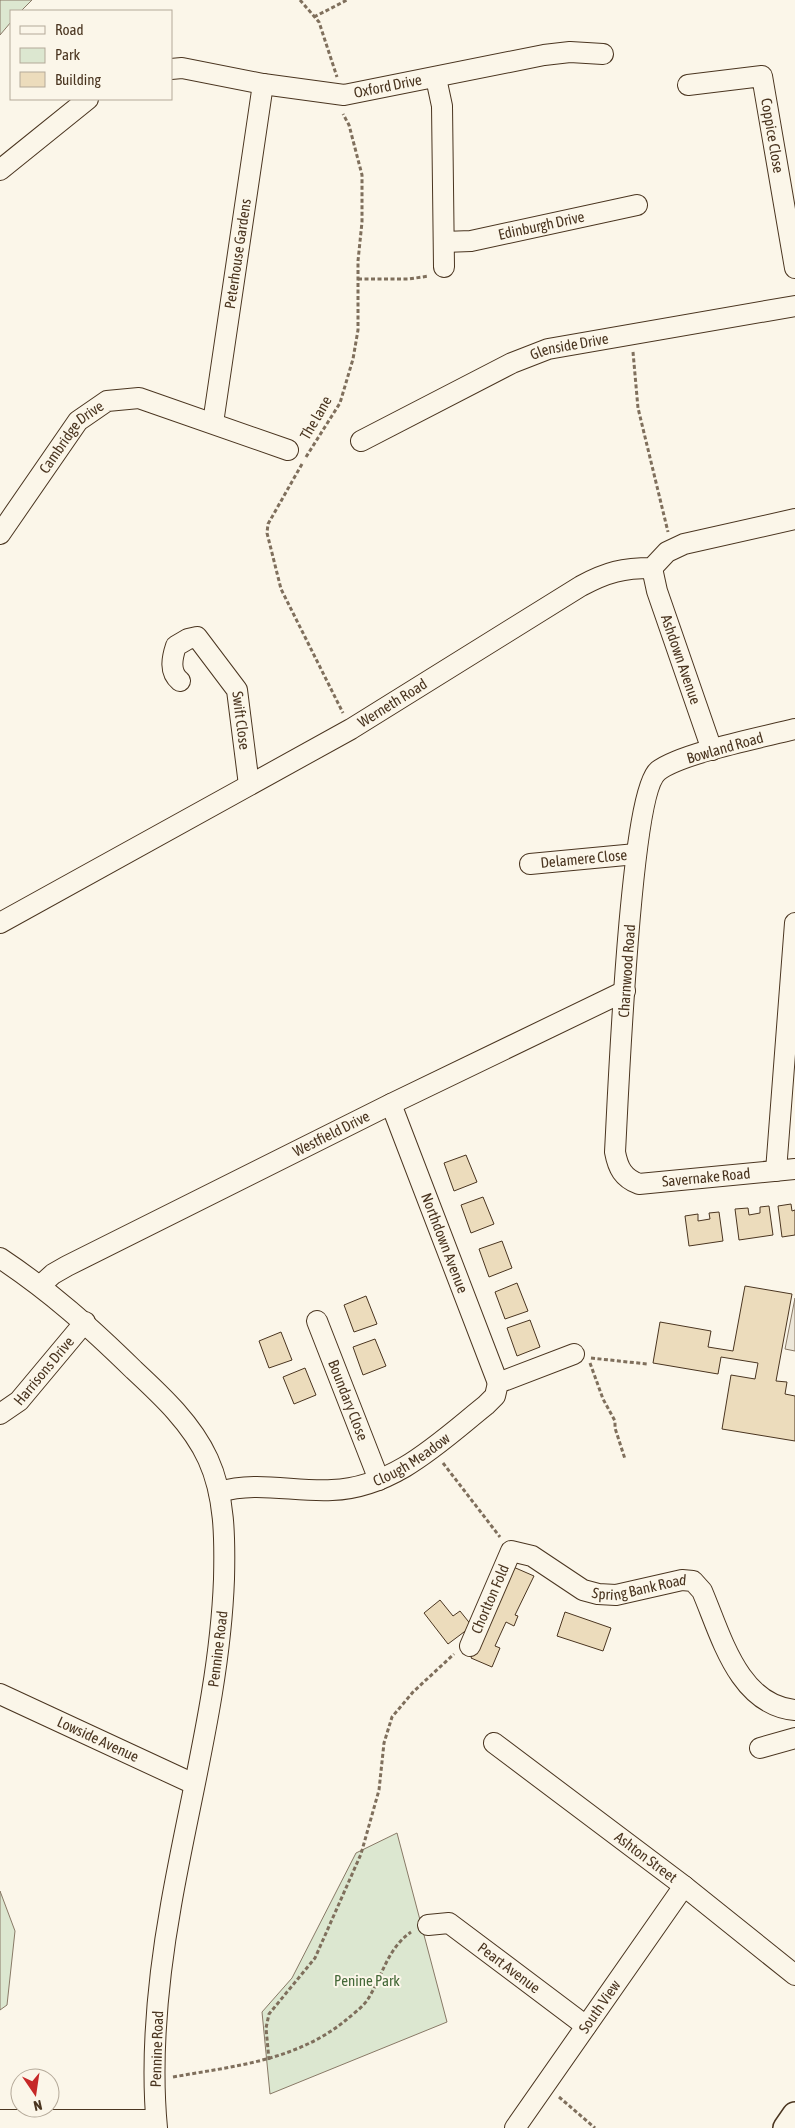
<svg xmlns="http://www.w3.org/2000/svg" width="795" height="2128" font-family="'Asap Condensed',sans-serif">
<rect width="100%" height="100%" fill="#fbf6e9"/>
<g fill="#dce7d0" stroke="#887966">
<path d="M0,0H32L21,11H11V22L0,35Z"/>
<path d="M397,1833L447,2022L270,2094L262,2012L292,1978L356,1853Z"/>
<path d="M0,1891L15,1931L7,2005L0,2010Z"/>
</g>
<path fill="#ede7d9" stroke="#887966" d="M795,1298V1351L785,1349Z"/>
<g fill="#ecdcbc" stroke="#4a3520">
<path d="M466,1155L477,1182L454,1191L444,1163Z"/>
<path d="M483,1197L494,1224L471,1233L461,1205Z"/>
<path d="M791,1204L792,1211L795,1210V1235L782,1237L778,1206Z"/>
<path d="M769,1206L773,1235L739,1240L735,1209L748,1208L749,1215L760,1213V1207Z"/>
<path d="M719,1212L723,1241L689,1246L685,1216L698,1214V1221L710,1219L709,1213Z"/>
<path d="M502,1241L512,1268L489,1277L479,1249Z"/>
<path d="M517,1283L528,1311L505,1319L495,1292Z"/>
<path d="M745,1286L792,1294L776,1381L787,1382L785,1394L795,1396V1441L722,1429L731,1375L755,1379L758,1363L721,1357L718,1374L653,1363L660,1322L711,1331L708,1347L733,1351Z"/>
<path d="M366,1296L377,1324L354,1332L344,1305Z"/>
<path d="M530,1320L540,1347L517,1356L507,1328Z"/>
<path d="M281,1332L292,1360L269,1368L259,1341Z"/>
<path d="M375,1339L386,1366L363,1375L353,1347Z"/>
<path d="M305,1368L316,1395L294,1404L283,1377Z"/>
<path d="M511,1566L534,1576L515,1615L518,1616L514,1626L506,1622L495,1646L500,1648L492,1667L471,1658Z"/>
<path d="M440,1600L453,1616L460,1611L472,1626L448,1644L424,1613Z"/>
<path d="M565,1612L611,1628L603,1651L557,1636Z"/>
</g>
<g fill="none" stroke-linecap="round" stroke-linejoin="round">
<defs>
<g id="minor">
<path id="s1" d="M171,69L182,68L263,84L344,95L544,55L570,52L603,54"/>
<path d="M436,78L442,106L444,267"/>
<path id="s2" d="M688,85L762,76L795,268"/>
<path d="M0,170L88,99"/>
<path id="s3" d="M444,242L471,241L637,205"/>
<path id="s4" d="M213,423L263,84"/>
<path id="s5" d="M361,441L512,363L548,349L795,306"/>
<path id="s6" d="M0,534L78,421L107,401L139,398L288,450"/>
<path id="s7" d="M652,568L657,591L712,750"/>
<path id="s8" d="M180,681C169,672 172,658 176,646L188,639L197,637L237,690L249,785"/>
<path id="s9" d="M795,729C764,737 681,753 658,771C630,794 618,1099 615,1152C618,1168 623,1178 639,1184L795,1169"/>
<path id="s10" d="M530,864L636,854"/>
<path id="s11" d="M0,923L351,729L581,586C607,572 623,568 652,568L667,552L684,544L795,519"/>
<path id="s12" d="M391,1104L498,1383"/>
<path d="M776,1171L795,923"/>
<path d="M0,1258C51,1292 90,1327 134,1370C162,1396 192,1424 208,1459C225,1496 225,1539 224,1579C220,1689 190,1796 171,1905C158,1978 150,2054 157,2128"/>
<path id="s13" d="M41,1285L53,1274L67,1266L391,1104L625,991"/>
<path id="s14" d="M317,1321L379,1480"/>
<path id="s15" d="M0,1414L19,1401L85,1322"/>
<path id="s16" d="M219,1492C256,1481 294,1492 332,1490C394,1488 441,1441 486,1405L495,1396L498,1383L574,1354"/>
<path id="s17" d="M470,1646L511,1551L532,1556L583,1590L598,1594L616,1595L682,1580L693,1581L702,1591C721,1635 738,1705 795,1710"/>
<path id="s18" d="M0,1694L194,1784"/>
<path id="s19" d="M494,1743L684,1886L795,1975"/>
<path d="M760,1748L795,1738"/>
<path id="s20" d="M428,1925L449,1923L586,2026"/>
<path d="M0,2120H156"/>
<path id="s21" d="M515,2128L684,1886"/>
</g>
<path id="major" d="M786,2128L795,2115"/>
</defs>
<use href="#minor" stroke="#4a3520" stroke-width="22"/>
<use href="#major" stroke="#4a3520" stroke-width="28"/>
<g stroke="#7f6f5c" stroke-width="3" stroke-dasharray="4 2.5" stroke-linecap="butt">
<path d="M300,0L319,22L337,77"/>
<path d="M314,17L347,0"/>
<path d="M358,279H409L429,276"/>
<path d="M633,352L638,408L668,532"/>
<path d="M306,457L340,403L353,359L358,330V261L362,222V175L349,125L343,114"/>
<path d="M302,464L268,524L267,533L281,589L343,713"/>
<path d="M591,1358L647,1364"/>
<path d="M590,1363L603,1399L615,1421V1428L625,1459"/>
<path d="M443,1463L500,1537"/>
<path d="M269,2060L266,2028L269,2014L315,1958L361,1854L379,1790L384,1743L392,1717L413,1692L454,1654"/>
<path d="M173,2077C234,2066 296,2061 346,2020C353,2014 363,2007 368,1999C383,1975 387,1949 411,1932"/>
<path d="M559,2097L595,2128"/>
</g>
<use href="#minor" stroke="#fbf6e9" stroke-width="20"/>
<use href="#major" stroke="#fbf6e9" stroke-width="25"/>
</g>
<g text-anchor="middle" stroke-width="4" stroke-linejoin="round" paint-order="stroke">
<g font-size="15" fill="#4a3520" stroke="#fbf6e9">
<text dy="5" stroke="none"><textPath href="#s1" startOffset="220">Oxford Drive</textPath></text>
<text dy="5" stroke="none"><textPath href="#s2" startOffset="135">Coppice Close</textPath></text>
<text dy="5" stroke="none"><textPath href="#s3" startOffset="99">Edinburgh Drive</textPath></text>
<text dy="5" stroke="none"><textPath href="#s4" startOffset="171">Peterhouse Gardens</textPath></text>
<text dy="5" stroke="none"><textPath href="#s5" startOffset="230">Glenside Drive</textPath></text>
<text transform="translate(316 418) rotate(-60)" y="5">The lane</text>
<text dy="5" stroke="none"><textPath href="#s6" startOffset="121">Cambridge Drive</textPath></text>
<text dy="5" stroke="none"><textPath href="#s7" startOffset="96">Ashdown Avenue</textPath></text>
<text dy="5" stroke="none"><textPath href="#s11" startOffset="450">Werneth Road</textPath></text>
<text dy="5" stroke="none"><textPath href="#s8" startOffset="158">Swift Close</textPath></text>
<text transform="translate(725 748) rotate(-16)" y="5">Bowland Road</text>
<text dy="5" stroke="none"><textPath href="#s10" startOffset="54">Delamere Close</textPath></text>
<text transform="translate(627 971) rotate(-86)" y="5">Charnwood Road</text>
<text dy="5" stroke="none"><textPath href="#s13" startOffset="328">Westfield Drive</textPath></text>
<text dy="5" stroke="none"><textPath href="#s9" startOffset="639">Savernake Road</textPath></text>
<text dy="5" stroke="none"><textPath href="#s12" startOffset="149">Northdown Avenue</textPath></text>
<text dy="5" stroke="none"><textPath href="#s15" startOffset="62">Harrisons Drive</textPath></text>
<text dy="5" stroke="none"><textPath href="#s14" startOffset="85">Boundary Close</textPath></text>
<text dy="5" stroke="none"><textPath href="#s16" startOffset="200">Clough Meadow</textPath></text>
<text dy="5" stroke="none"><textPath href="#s17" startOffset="244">Spring Bank Road</textPath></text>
<text dy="5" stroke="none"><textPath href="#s17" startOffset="51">Chorlton Fold</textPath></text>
<text transform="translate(218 1649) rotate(-83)" y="5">Pennine Road</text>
<text dy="5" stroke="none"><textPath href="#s18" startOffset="108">Lowside Avenue</textPath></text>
<text dy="5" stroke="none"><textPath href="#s19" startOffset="190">Ashton Street</textPath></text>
<text dy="5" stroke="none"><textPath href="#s20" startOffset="96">Peart Avenue</textPath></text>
<text dy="5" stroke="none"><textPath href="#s21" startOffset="148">South View</textPath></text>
<text transform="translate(157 2049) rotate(-88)" y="5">Pennine Road</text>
</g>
<g font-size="15" fill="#436837" stroke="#fbf6e9">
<text x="367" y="1986">Penine Park</text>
</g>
</g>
<rect x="10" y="10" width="162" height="90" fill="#fbf6e9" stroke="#b4a999"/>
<rect x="20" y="26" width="25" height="8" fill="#fbf6e9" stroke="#b4a999"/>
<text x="55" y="35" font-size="15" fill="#4a3520">Road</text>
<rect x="20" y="48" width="25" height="15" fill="#dce7d0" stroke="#b4a999"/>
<text x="55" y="60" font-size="15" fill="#4a3520">Park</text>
<rect x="20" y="72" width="25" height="15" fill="#ecdcbc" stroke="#b4a999"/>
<text x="55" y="85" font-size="15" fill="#4a3520">Building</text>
<g transform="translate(35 2093) rotate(167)"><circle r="24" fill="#fbf6e9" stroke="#b4a999"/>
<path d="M0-4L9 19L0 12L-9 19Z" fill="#c62828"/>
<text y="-8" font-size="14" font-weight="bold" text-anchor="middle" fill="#4a3520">N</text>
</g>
</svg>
